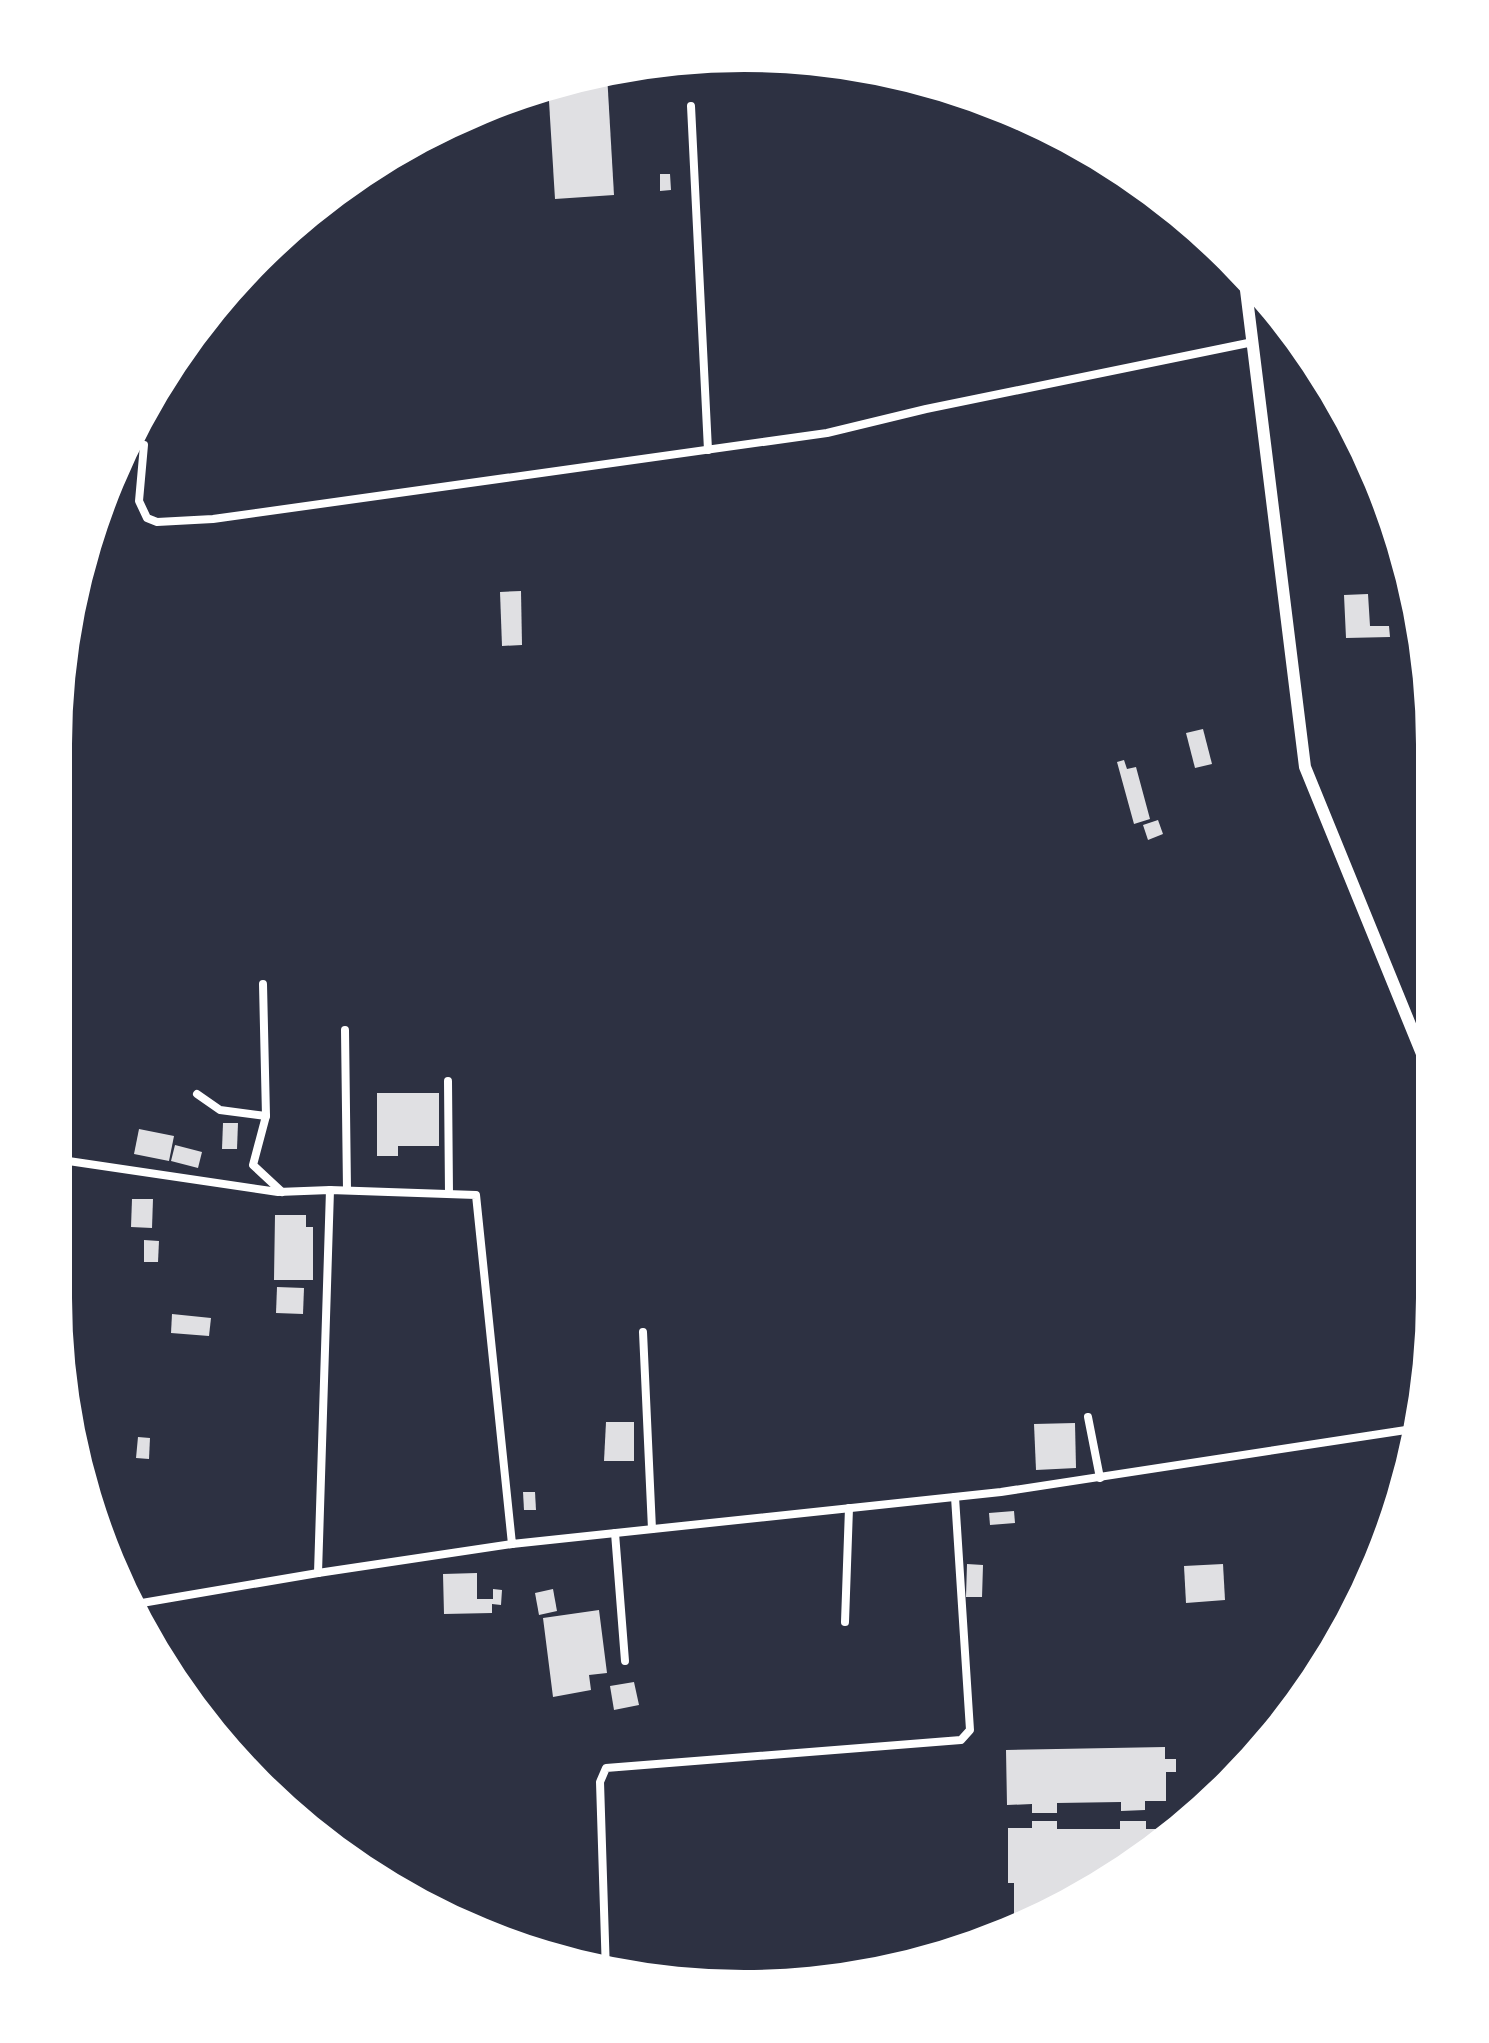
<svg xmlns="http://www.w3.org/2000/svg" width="1489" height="2043" font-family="'Space Grotesk',sans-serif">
<rect width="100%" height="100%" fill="#2d3142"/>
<g fill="#e0e0e3">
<path d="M604,72L607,74L614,195L555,199L548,85Z"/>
<path d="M660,174H670L671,190L660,191Z"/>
<path d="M521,591L522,645L502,646L500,592Z"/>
<path d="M1368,594L1370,626H1389L1390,637L1346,638L1344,595Z"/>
<path d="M1203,729L1212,764L1195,768L1186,733Z"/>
<path d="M1124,760L1127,769L1136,767L1150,819L1134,824L1117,762Z"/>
<path d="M1158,820L1163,834L1148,840L1143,825Z"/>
<path d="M377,1093H439V1146H398V1156H377Z"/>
<path d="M223,1123H238L237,1149H222Z"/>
<path d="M139,1129L174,1136L169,1161L134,1154Z"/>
<path d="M175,1145L202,1152L198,1168L171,1161Z"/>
<path d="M132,1199H153L152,1228L131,1227Z"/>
<path d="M275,1215H306V1227H313V1280H274Z"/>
<path d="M144,1240L159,1241L158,1262H144Z"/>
<path d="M277,1287L304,1288L303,1314L276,1313Z"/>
<path d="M172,1314L211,1318L209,1336L171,1333Z"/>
<path d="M606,1422H634V1461H604Z"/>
<path d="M1075,1423L1076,1468L1036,1470L1034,1424Z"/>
<path d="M138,1437L150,1438L149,1459L136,1458Z"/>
<path d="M523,1492H535L536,1510H524Z"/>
<path d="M1014,1511L1015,1523L990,1525L989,1513Z"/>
<path d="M967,1564L983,1565L982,1597H966Z"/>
<path d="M1223,1564L1225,1600L1186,1603L1184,1566Z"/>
<path d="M477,1573V1599H493V1589L502,1590L501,1605L492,1604V1613L444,1614L443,1574Z"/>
<path d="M553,1589L557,1611L539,1615L535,1593Z"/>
<path d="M599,1610L607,1673L589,1675L591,1690L553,1697L543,1618Z"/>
<path d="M634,1682L639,1705L614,1710L610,1686Z"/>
<path d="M1165,1747V1759H1176V1772H1166V1801H1145V1810L1121,1811V1802L1057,1803V1813H1032V1804L1007,1805L1006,1750Z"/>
<path d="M1032,1821H1057V1829H1120V1821H1146V1829H1166V1844L1014,1932V1883H1008V1828H1032Z"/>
</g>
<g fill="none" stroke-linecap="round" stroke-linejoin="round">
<g stroke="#fff" stroke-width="8">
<path d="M691,106L708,450"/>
<path d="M144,445L139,501L147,518L157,522L213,519L827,433L926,409L1253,342"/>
<path d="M263,984L266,1116L253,1165L282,1192"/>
<path d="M345,1030L347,1190"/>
<path d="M448,1081L449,1194"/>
<path d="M197,1094L220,1110L266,1116"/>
<path d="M55,1159L278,1192L330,1190L476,1195L512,1544L1001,1492L1419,1428"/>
<path d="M643,1332L652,1529"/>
<path d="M1088,1417L1100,1478"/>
<path d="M615,1533L625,1661"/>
<path d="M318,1573L330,1190"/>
<path d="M136,1604L318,1573L512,1544"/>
<path d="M845,1622L849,1508"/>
<path d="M1208,1795L1220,1793"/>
<path d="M606,1973L600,1782L606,1768L961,1740L970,1730L955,1497"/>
</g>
<path stroke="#fff" stroke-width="12" d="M1244,274L1305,767L1431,1076"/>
</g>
<path d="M0 0H1489V2043H0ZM744 72H744A672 672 0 0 1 1416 744V1298A672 672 0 0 1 744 1970H744A672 672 0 0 1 72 1298V744A672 672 0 0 1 744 72Z" fill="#fff" fill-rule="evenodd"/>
</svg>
